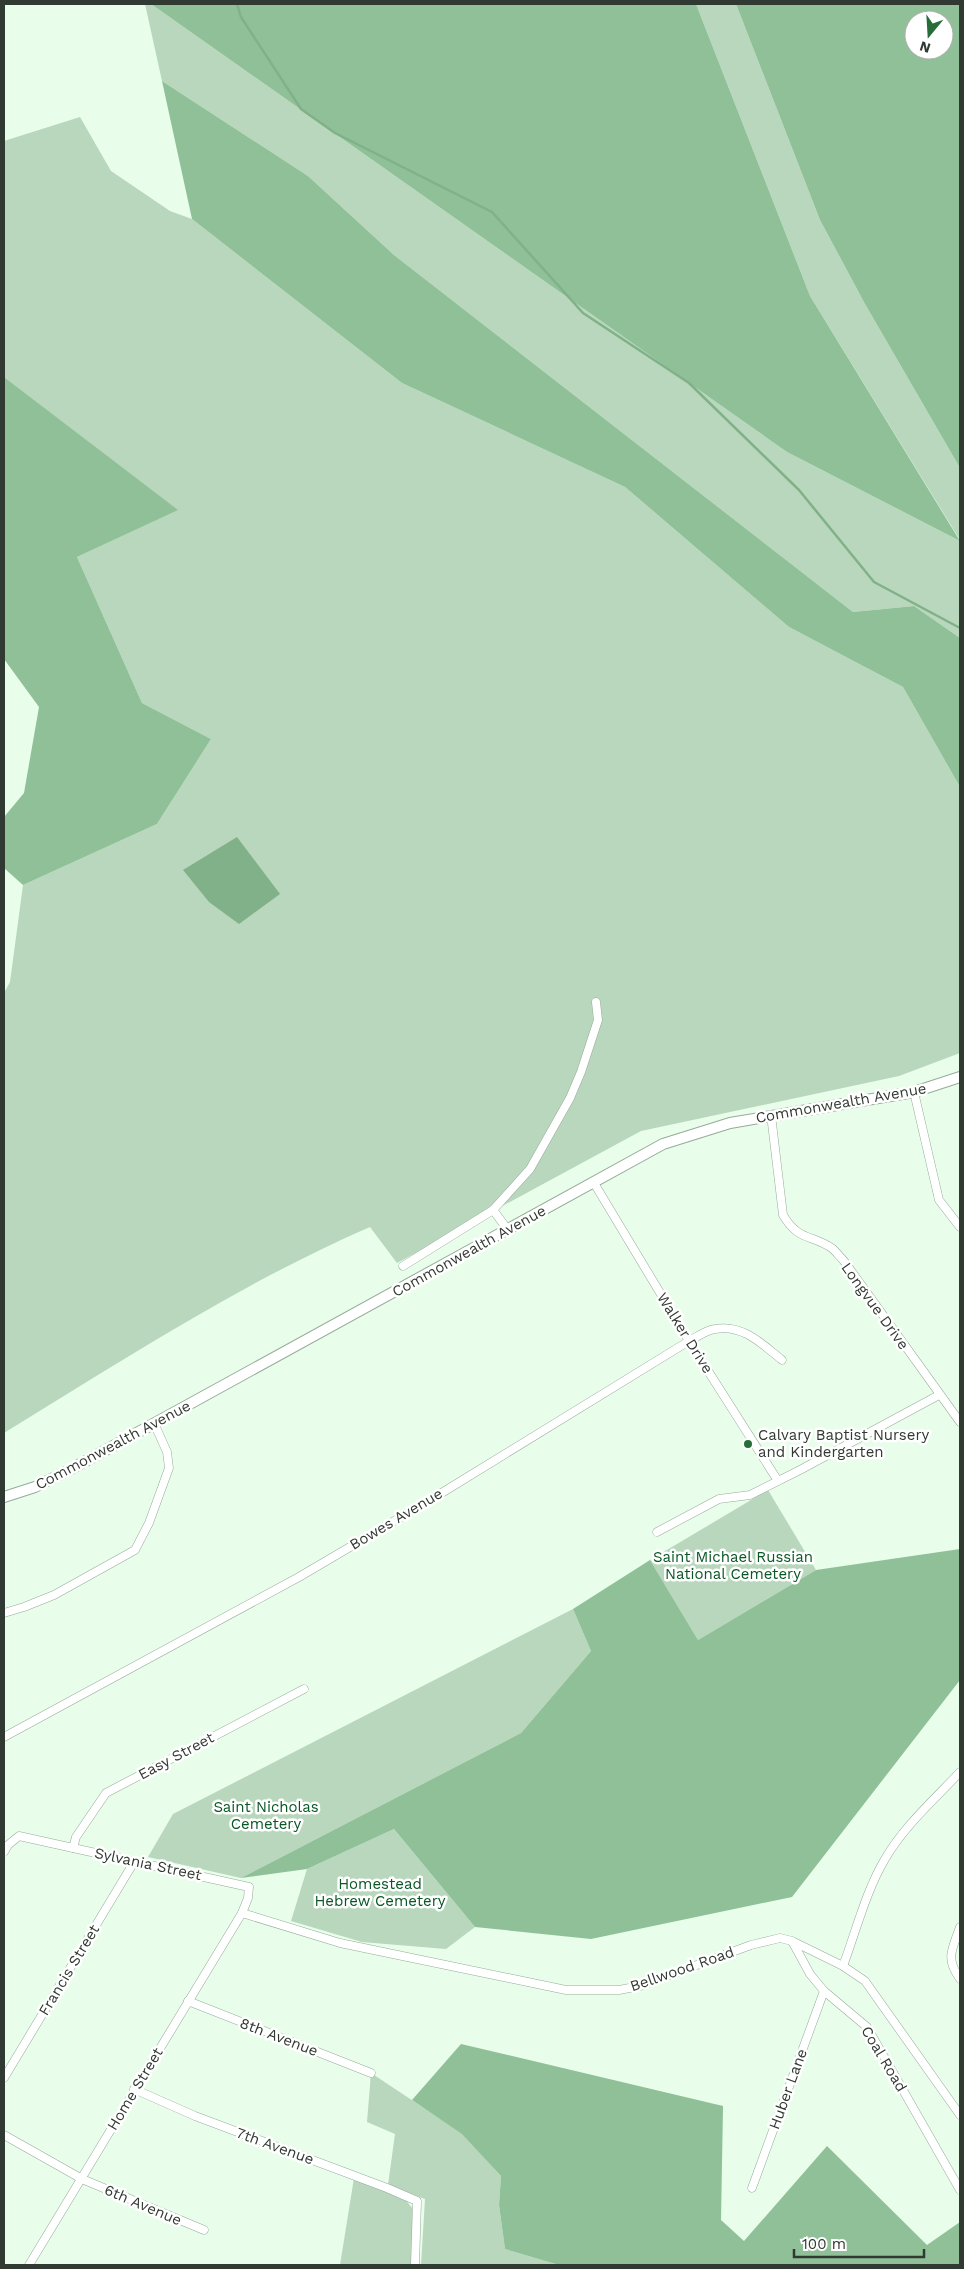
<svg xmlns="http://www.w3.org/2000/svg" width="964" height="2269" font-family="'Work Sans',sans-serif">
<rect width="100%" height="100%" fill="#e8fdea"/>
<g fill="#b8d7bd">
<path d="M145,4H151L787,452L960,541V638L914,606L853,612L394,255L308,176L162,81Z"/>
<path d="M696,4H736L820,220L865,304L960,468V540L810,296Z"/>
<path d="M80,117L111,171L170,211L192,219L402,383L625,487L789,627L903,687L960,787V1053L899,1076L641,1131L397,1263L370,1227C241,1283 123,1360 4,1433V993L10,982L23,885L157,824L211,739L142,703L77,557L177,510L4,377V141Z"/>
<path d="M768,1490L816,1570L698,1640L650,1560Z"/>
<path d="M573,1609L591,1651L521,1733L241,1878L148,1857L173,1814Z"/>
<path d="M394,1829L475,1927L446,1949L362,1942L291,1921L307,1869Z"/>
<path d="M371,2073L463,2134L501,2176L499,2205L505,2249L559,2265H421L425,2199L388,2185L395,2134L367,2122Z"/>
<path d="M354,2178L405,2199L412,2208V2265H340Z"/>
</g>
<g fill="#8fc097" fill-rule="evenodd">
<path d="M151,4H696L810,296L960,541L787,452Z"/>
<path d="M736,4H960V468L865,304L820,220ZM914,20H944V50H914Z"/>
<path d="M162,81L308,176L394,255L853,612L914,606L960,638V787L903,687L789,627L625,487L402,383L192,219Z"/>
<path d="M4,377L178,510L77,557L142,703L211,739L157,824L23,885L4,868V817L24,793L39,707L4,659Z"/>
<path d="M960,1549V1680L792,1897L591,1939L475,1927L394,1829L307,1869L241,1878L521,1733L591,1651L573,1609L650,1560L698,1640L816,1570Z"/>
<path d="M461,2044L723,2106L721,2220L744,2241L827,2146L927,2245L960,2222V2265H559L505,2249L499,2205L501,2176L462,2134L412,2100Z"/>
</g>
<path fill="#80b188" d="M237,837L280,894L239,924L209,902L183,870Z"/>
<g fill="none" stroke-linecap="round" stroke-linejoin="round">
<path stroke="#80b188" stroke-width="2.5" d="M237,4L241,17L301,109L335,133L492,212L583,313L689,383L799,490L874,582L960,628"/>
<defs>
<g id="minor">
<path d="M914,1092L939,1200L960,1227"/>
<path d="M771,1115L783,1215C799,1242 812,1234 833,1249C837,1253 841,1258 844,1261L960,1422"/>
<path d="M594,1183L689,1341L778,1481"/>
<path d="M508,1230L493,1210L530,1169L570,1098L581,1072L598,1020L596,1002"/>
<path d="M403,1266L493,1210"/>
<path d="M657,1532L719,1499L750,1495L800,1470L939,1395"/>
<path d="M4,1613L24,1607L54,1595L135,1550L149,1523L169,1468L167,1452L154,1423"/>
<path d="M4,1737L299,1577L435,1497L689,1341C697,1337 706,1330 715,1329C743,1324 762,1344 782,1360"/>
<path d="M73,1848L76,1837L106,1793L304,1689"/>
<path d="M4,1852L8,1845L19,1836L249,1887L248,1898L242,1913L29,2265"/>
<path d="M242,1913L340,1943L566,1990H619L640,1986L751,1945L780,1938L792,1941L843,1966L865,1981L960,2115"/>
<path d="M960,1927C952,1950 945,1958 960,1979"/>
<path d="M792,1941L810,1974L824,1991L867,2027L960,2190"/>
<path d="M843,1966C856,1931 866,1891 885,1859C904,1826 935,1799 960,1772"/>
<path d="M188,2001L371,2073"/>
<path d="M4,2078L134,1862"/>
<path d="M134,2089L195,2116L387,2188L417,2201L415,2265"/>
<path d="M4,2135L82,2179L204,2230"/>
<path d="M752,2188L824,1991"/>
</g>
<path id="tertiary" d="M4,1497L35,1487L73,1468L663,1144L730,1123L914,1092L960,1077"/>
</defs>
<use href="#minor" stroke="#96ab99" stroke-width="9"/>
<use href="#tertiary" stroke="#96ab99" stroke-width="12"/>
<use href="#minor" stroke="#fff" stroke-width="8"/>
<use href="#tertiary" stroke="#fff" stroke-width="10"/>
</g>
<circle fill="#276d39" stroke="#fff" stroke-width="2" cx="748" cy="1444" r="5"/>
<g text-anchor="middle" stroke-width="5" stroke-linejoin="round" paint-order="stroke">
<g font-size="15" fill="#313a32" stroke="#fff">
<text transform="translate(841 1103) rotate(-10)" y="5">Commonwealth Avenue</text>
<text transform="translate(469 1251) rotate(-29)" y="5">Commonwealth Avenue</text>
<text transform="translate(875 1306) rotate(54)" y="5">Longvue Drive</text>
<text transform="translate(685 1333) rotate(58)" y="5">Walker Drive</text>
<text transform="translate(113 1445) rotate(-28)" y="5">Commonwealth Avenue</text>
<text transform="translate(396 1519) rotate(-31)" y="5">Bowes Avenue</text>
<text transform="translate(176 1756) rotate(-28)" y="5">Easy Street</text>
<text transform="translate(148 1864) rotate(12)" y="5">Sylvania Street</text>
<text transform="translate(682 1969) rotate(-19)" y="5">Bellwood Road</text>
<text transform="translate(69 1970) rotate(-59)" y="5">Francis Street</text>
<text transform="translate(279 2037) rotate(21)" y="5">8th Avenue</text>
<text transform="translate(884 2059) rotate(59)" y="5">Coal Road</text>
<text transform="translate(135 2089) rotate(-59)" y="5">Home Street</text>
<text transform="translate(788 2089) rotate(-70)" y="5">Huber Lane</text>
<text transform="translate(275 2146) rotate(20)" y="5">7th Avenue</text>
<text transform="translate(143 2205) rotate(23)" y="5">6th Avenue</text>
</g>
<g font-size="15" fill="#313a32" stroke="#fff" text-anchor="start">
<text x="758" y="1440">Calvary Baptist Nursery<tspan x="758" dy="17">and Kindergarten</tspan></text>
</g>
<g font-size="15" fill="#085724" stroke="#fff">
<text x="733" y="1562">Saint Michael Russian<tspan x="733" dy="17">National Cemetery</tspan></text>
<text x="266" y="1812">Saint Nicholas<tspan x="266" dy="17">Cemetery</tspan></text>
<text x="380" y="1889">Homestead<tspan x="380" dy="17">Hebrew Cemetery</tspan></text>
</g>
</g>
<rect width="964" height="2269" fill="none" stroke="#313a32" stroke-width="10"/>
<g transform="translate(929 35) rotate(198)"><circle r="24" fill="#ffffff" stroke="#adb0ad"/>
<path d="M0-4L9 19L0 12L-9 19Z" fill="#276d39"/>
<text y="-8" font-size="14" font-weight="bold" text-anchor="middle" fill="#313a32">N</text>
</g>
<path d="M794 2249v8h130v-8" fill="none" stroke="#313a32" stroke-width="2.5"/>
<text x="802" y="2249" font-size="15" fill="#313a32" stroke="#ffffff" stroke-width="4" paint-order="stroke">100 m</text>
</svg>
